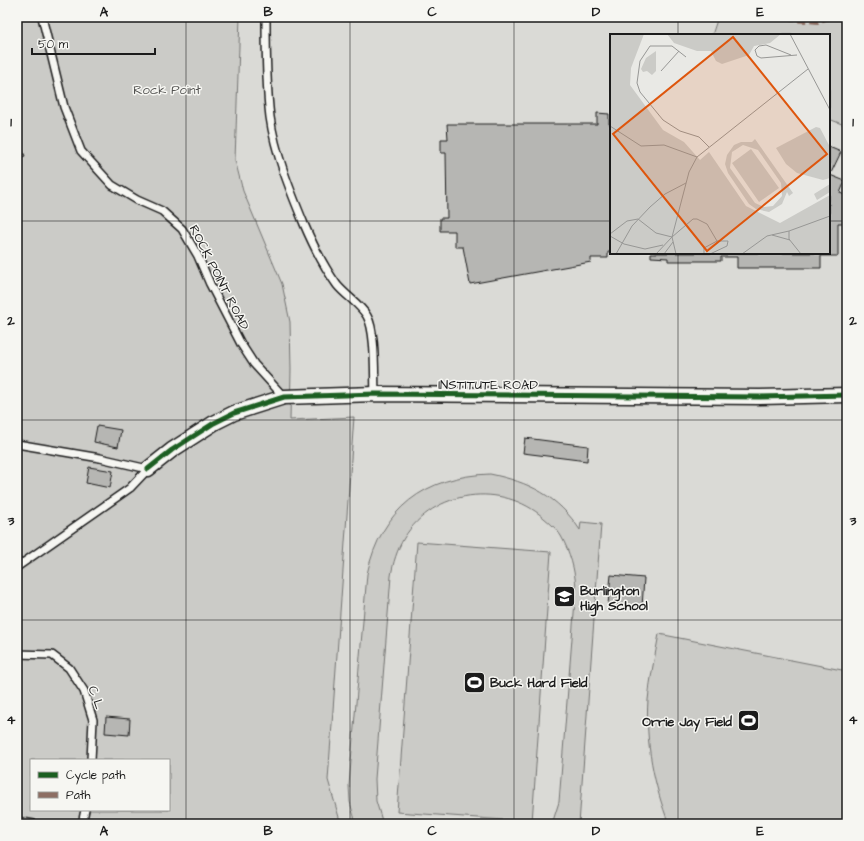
<svg xmlns="http://www.w3.org/2000/svg" width="864" height="841" font-family="'Architects Daughter',sans-serif">
<rect width="100%" height="100%" fill="#e9e9e5"/>
<filter id="ink" filterUnits="userSpaceOnUse"><feTurbulence type="fractalNoise" baseFrequency=".025" numOctaves="2"/><feDisplacementMap in="SourceGraphic" scale="8" xChannelSelector="R" yChannelSelector="G"/><feConvolveMatrix kernelMatrix="1 2 1 2 8 2 1 2 1" color-interpolation-filters="sRGB"/></filter>
<g filter="url(#ink)">
<path fill="#dadad6" d="M240,17H718L712,35H611V253H829V119L847,126V824H275L291,369L235,160Z"/>
<g fill="#cbcbc7" stroke="#747472" fill-rule="evenodd">
<path d="M17,17H240L235,160L243,191L282,284L290,322L291,369L290,420L354,417L328,780L341,824H17ZM31,760H169V810H31Z"/>
<path d="M718,17H847V126L829,119V35H712Z"/>
<path d="M490,474C529,482 558,496 580,530L581,522L601,524L579,824H552L559,802L576,588C575,570 570,552 561,536C557,529 550,523 544,518C502,481 434,489 404,538C397,550 393,563 391,576L375,779L376,801L383,824H356L350,802L349,785L367,574C381,509 425,476 490,474Z"/>
<path d="M417,542L551,552L532,822L397,812Z"/>
<path d="M659,634L847,671V824H669C654,786 645,742 648,700C650,678 655,656 659,634Z"/>
</g>
<g fill="#b6b6b3" stroke="#1c1c1c">
<path d="M597,113L609,114V124H611V252H608V258H591V262L470,284L463,247H455V231H440V218H447L446,153H441V139H448L447,124H597Z"/>
<path d="M17,138L25,156L17,159Z"/>
<path d="M829,147L841,152L830,175L845,181L840,193L847,196V223H838V256H821V268H737V257H721V261H668V258L651,257V253H829Z"/>
<path d="M97,426L121,430L118,447L94,442Z"/>
<path d="M525,438L588,446L587,461L523,453Z"/>
<path d="M89,467L113,471L110,488L86,483Z"/>
<path d="M611,575L644,578L642,607L608,604Z"/>
<path d="M106,717L130,719L129,735L105,733Z"/>
</g>
<g fill="none" stroke-linecap="round" stroke-linejoin="round">
<defs>
<g id="lane">
<path d="M42,17L64,107L81,151L112,185L137,200L162,211L182,229L198,256L210,284L241,344L254,364L284,397"/>
<path d="M266,17C266,50 266,84 270,117C275,153 290,190 304,224C313,245 324,267 337,285C346,296 360,304 367,316C376,331 374,375 375,394"/>
<path d="M17,444L100,458L148,469"/>
<path d="M17,567L130,488L148,469"/>
<path d="M17,654L52,655L69,668L84,691L93,720L91,760"/>
<path d="M17,821L34,824"/>
<path d="M82,824L85,810"/>
</g>
<path id="street" d="M148,469L172,450L214,423L234,413L284,397L375,394L760,397L847,395"/>
</defs>
<use href="#lane" stroke="#1c1c1c" stroke-width="10"/>
<use href="#street" stroke="#1c1c1c" stroke-width="17"/>
<use href="#lane" stroke="#f6f6f2" stroke-width="7"/>
<use href="#street" stroke="#f6f6f2" stroke-width="14"/>
<g stroke="#8d6e63" stroke-width="4" stroke-dasharray="8 4" stroke-linecap="butt">
<path d="M787,17L793,20L818,22L831,17"/>
<path d="M847,130V132"/>
</g>
<defs>
<path id="cycleway" d="M148,469L172,450L214,423L234,413L284,397L375,394L760,397L847,395"/>
</defs>
<use href="#cycleway" stroke="#f6f6f2" stroke-width="8"/>
<use href="#cycleway" stroke="#1b5e20" stroke-width="5"/>
</g>
</g>
<path fill="none" stroke="#1c1c1c" stroke-width="1" stroke-opacity="0.55" d="M186,17V824M350,17V824M514,17V824M678,17V35M17,221H611M829,221H847M678,253V824M17,420H847M17,620H847"/>
<defs>
<symbol id="school-square" viewBox="-11 -11 22 22"><rect x="-9" y="-9" width="18" height="18" rx="4" fill="#1c1c1c" stroke="#f6f6f2"/><path d="M0-5L7-2L0 1L-7-2ZM-4 1L0 2.5L4 1V4Q0 6-4 4Z" fill="#fff"/></symbol>
<symbol id="stadium-square" viewBox="-11 -11 22 22"><rect x="-9" y="-9" width="18" height="18" rx="4" fill="#1c1c1c" stroke="#f6f6f2"/><path d="M0-5a6.5 5 0 1 0 0 10a6.5 5 0 1 0 0-10ZM-3.5-1.8h7v3.6h-7Z" fill="#fff"/></symbol>
</defs>
<g fill-rule="evenodd">
<use href="#school-square" x="552" y="584" width="25" height="25"/>
<use href="#stadium-square" x="462" y="670" width="25" height="25"/>
<use href="#stadium-square" x="736" y="708" width="25" height="25"/>
</g>
<g text-anchor="middle" stroke-width="3" stroke-linejoin="round" paint-order="stroke">
<g font-size="13" fill="#51514f" stroke="#f6f6f2">
<text x="167" y="94">Rock Point</text>
</g>
<g font-size="13" fill="#1c1c1c" stroke="#f6f6f2">
<text transform="translate(220 277) rotate(63)" y="5">ROCK POINT ROAD</text>
<text x="488" y="389">INSTITUTE ROAD</text>
<text transform="translate(97 697) rotate(70)" y="5">C L</text>
</g>
<g font-size="13" font-weight="bold" fill="#1c1c1c" stroke="#f6f6f2" text-anchor="start">
<text x="580" y="595">Burlington<tspan x="580" dy="15">High School</tspan></text>
<text x="490" y="687">Buck Hard Field</text>
<text x="732" y="726" text-anchor="end">Orrie Jay Field</text>
</g>
</g>
<g transform="translate(610 34)">
<rect width="220" height="220" fill="#e9e9e5"/>
<path d="M0,0H34L21,34L20,51L53,96L74,108L90,126L99,118L136,172L170,189L220,161V220H0ZM57,0H171L160,9L144,12L139,21L112,30L106,27L101,17H87L64,9ZM46,17V37L42,41L37,37L33,38L31,35L36,24ZM206,93L210,94L220,113V144L213,146L187,139L176,130L166,114ZM145,105L183,159L179,162L177,158L172,170L159,178L146,175L139,170L118,139L115,130L117,121L124,111L131,108H142ZM133,111L148,116L171,149L172,162L163,172L154,173L145,169L120,134L122,118ZM141,115L169,154L149,168L122,129ZM220,150V158L207,166L204,160Z" fill="#cbcbc7" fill-rule="evenodd"/>
<path fill="none" stroke="#979795" stroke-width="1" d="M180,0L220,76M181,21L156,11L149,12L145,16L147,22L151,24L187,21M76,23L62,12H40L30,27L27,49L30,58L53,86L70,97L89,103L99,113M51,37L69,17M0,92L31,112L54,111L87,123M0,200L17,187L28,185L46,199L62,203M162,201L180,206M0,202L14,210L35,215L53,211M62,203L83,185H87L97,190L107,207M62,203L66,220M6,220L22,192L40,173L55,160L76,149M46,220L62,203L79,138L87,123L198,35M54,220L63,208M94,220V214L107,207H118L117,212L100,220M132,220L157,202L179,197M191,220L179,205V197L220,182"/>
<path fill="#de560d" fill-opacity="0.15" stroke="#de560d" stroke-width="2" d="M123,3L217,120L97,217L3,100Z"/>
<rect width="220" height="220" fill="none" stroke="#1c1c1c" stroke-width="2"/>
</g>
<rect width="864" height="841" fill="none" stroke="#f6f6f2" stroke-width="44"/>
<rect x="30" y="759" width="140" height="52" fill="#f6f6f2" stroke="#9f9f9c"/>
<rect x="38" y="772" width="20" height="6" fill="#1b5e20" stroke="#9f9f9c"/>
<text x="66" y="779" font-size="12" fill="#1c1c1c">Cycle path</text>
<rect x="38" y="792" width="20" height="6" fill="#8d6e63" stroke="#9f9f9c"/>
<text x="66" y="799" font-size="12" fill="#1c1c1c">Path</text>
<path d="M32 48v6h123v-6" fill="none" stroke="#1c1c1c" stroke-width="2"/>
<text x="38" y="48" font-size="12" fill="#1c1c1c" stroke="#f6f6f2" stroke-width="3" paint-order="stroke">50 m</text>
<rect x="22" y="22" width="820" height="797" fill="none" stroke="#1c1c1c" stroke-width="1.5"/>
<g font-size="13" text-anchor="middle" font-weight="bold" fill="#1c1c1c">
<text x="104" y="16">A</text>
<text x="268" y="16">B</text>
<text x="432" y="16">C</text>
<text x="596" y="16">D</text>
<text x="760" y="16">E</text>
<text x="11" y="126">1</text>
<text x="853" y="126">1</text>
<text x="11" y="325">2</text>
<text x="853" y="325">2</text>
<text x="11" y="525">3</text>
<text x="853" y="525">3</text>
<text x="11" y="724">4</text>
<text x="853" y="724">4</text>
<text x="104" y="835">A</text>
<text x="268" y="835">B</text>
<text x="432" y="835">C</text>
<text x="596" y="835">D</text>
<text x="760" y="835">E</text>
</g>
</svg>
